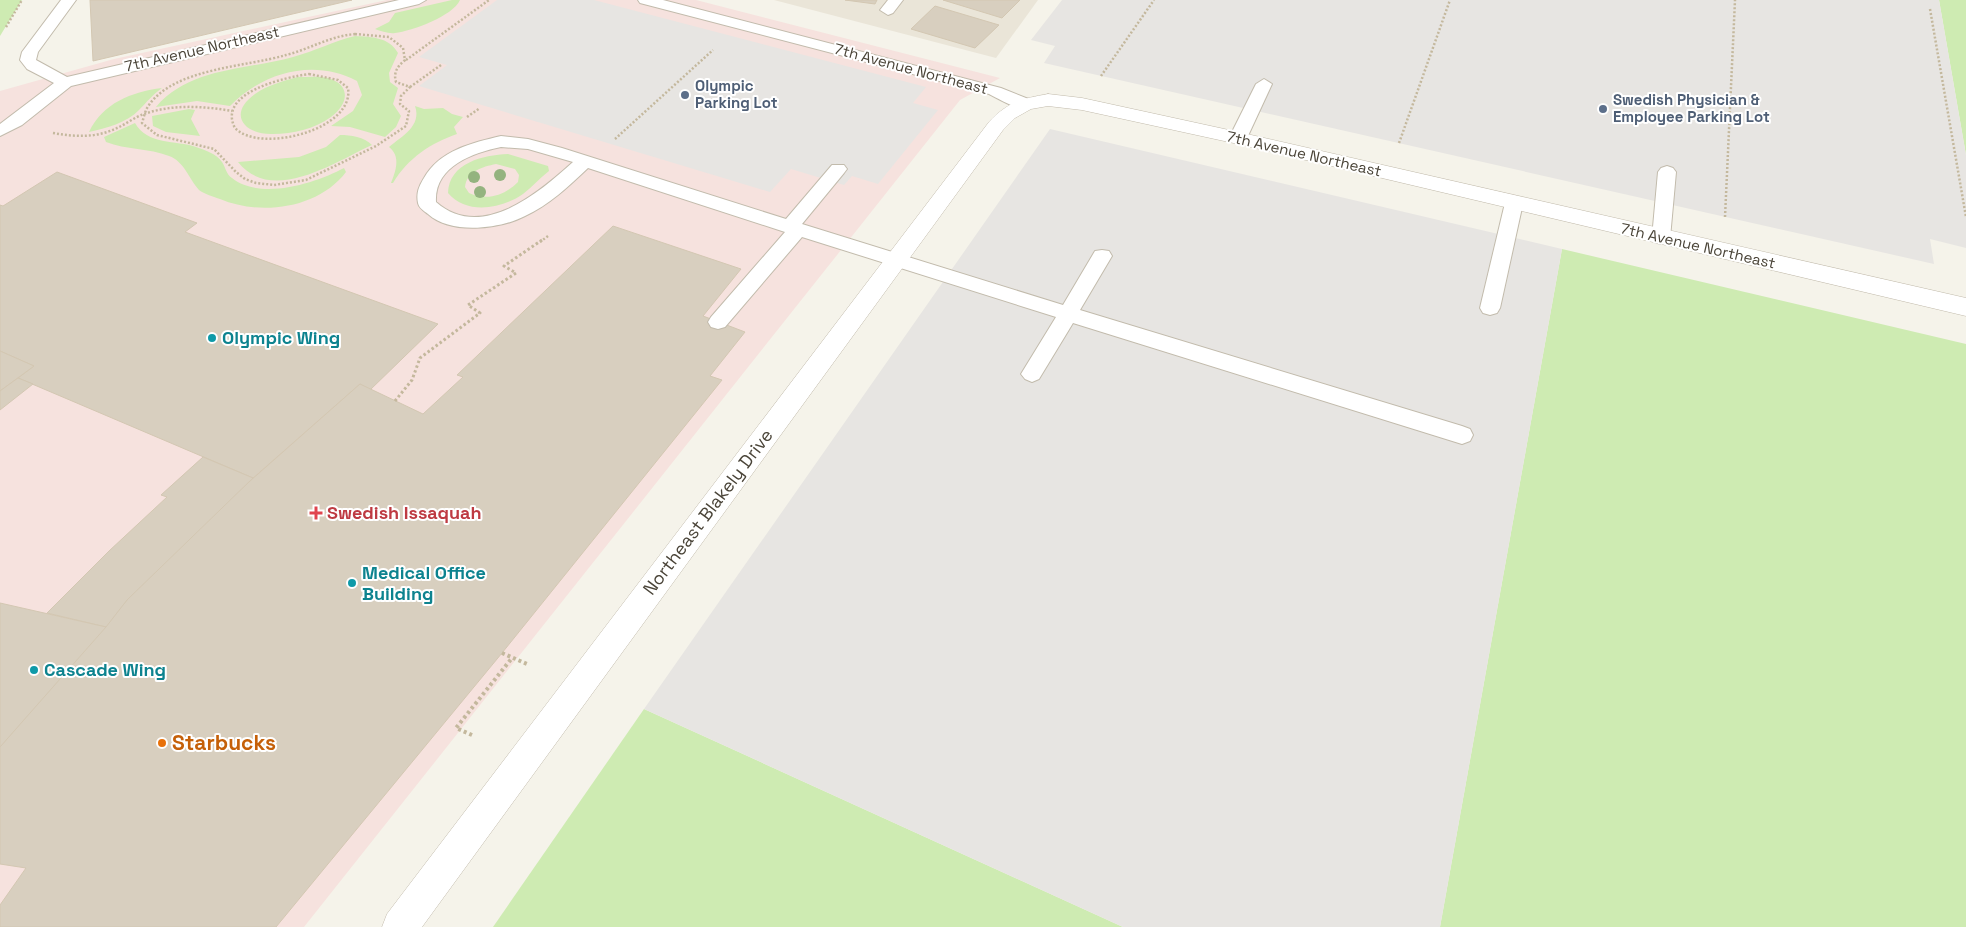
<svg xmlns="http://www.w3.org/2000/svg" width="1966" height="927" font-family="'Space Grotesk',sans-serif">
<rect width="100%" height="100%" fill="#f5f3ea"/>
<path fill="#eae5d8" d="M774,0H1038L996,58Z"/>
<path fill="#f6e2de" d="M387,0H696L1000,78L960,100L304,927H0V91L114,59Z"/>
<g fill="#ceebb2" fill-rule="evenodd">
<path d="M0,0H22L0,36Z"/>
<path d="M452,0H460C453,16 412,31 395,33C389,34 381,31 375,29L389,22L395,13Z"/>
<path d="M1939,0H1966V155Z"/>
<path d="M355,36C372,37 389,37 398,53L389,73L390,82L398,88L393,104L401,116L396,127L385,137L350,127L331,126L353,111L362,95L357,81C314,58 263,72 230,106L197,101L156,107C190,67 247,70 293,57C315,51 334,41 355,36Z"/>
<path d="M298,77C308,77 319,76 328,78C352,85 348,105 331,117C314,129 293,134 273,134C244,135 227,114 255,94C268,85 283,81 298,77Z"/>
<path d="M162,88C152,95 147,102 139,110C127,123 106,128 89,132C103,103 131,92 162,88Z"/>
<path d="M415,106L424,109L443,108L452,114L463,117L454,127L457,134C431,143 408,158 393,183H391C396,171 401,156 389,147C402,136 422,126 415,106Z"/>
<path d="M189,109L195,110L191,119L200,136L166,132L153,126L152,116Z"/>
<path d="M135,123C147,145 176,140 196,147C205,150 217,154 222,162C226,168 226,174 232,178C261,201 316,183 344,168L346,172C318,209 260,216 220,199C214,197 204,194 199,190C189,179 184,161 169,156C149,148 126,150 106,142L104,137Z"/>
<path d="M340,135C351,135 364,137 372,145C335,162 272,205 238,162L299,157L326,147Z"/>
<path d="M508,154L548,166L549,171C540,178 532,187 523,194C502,209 466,215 448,193C449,163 483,155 508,154ZM496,164L515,169L519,175L518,182C504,196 487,201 469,193L465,187C467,171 482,167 496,164Z"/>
<path d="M1562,249L1966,344V927H1440Z"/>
<path d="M644,709L1123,927H493Z"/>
</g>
<g fill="#e7e5e2">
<path d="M497,0H594L926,87L913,103L938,110L878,184L852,176L844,185L791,169L770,192L419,86L447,65L419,57Z"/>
<path d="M1062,0H1939L1966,155V248L1930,239L1934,264L1044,63L1055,46L1031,40Z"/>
<path d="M1050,129L1562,249L1440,927H1123L644,709Z"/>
</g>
<g fill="#d8cfbf" stroke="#d3c7b2">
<path d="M90,0H352L93,61Z"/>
<path d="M845,0H877L875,4Z"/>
<path d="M943,0H1020L1002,18Z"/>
<path d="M935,6L999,25L975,48L911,29Z"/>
<path d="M57,172L197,223L185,232L438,324L370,390L360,384L253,478L18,378L34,366L0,351V205L3,206Z"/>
<path d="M613,226L741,269L703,316L745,332L710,376L722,380L502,653L276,927H0V905L26,868L0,864V747L127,600L215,512L360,384L423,414L463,377L457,375Z"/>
<path d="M0,351L34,366L0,391Z"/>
<path d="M18,378L33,384L0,410V391Z"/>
<path d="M203,457L253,478L127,600L106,627L47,613L109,551L167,497L161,495Z"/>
<path d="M0,603L106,627L0,747Z"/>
</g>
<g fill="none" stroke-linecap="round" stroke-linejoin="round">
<defs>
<g id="service">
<path d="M61,0H76L38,52L36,60L67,77L399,0H426L419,4L71,86L22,125L0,136V124L54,83L27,69L20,60L22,52Z"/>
<path d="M638,0H663L1001,88L1031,100L1033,104L1031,108C1018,111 1001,100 989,94L640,3Z"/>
<path d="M888,0H903L893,13L888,15L880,10Z"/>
<path d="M1264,79L1272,84L1247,138L1244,142H1232L1229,138L1256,84Z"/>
<path d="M501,136L528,139L562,148L786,219L832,165H844L847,169L844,173L802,224L1063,305L1095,251L1102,250L1109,251L1112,256L1080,310L1462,426L1470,429L1473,435L1470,441L1462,444L1073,323L1039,379L1032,382L1025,379L1021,374L1056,317L802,237L725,327L718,329L711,327L708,322L711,317L785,232L588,168C569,186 549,205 525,216C500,229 451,235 428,214C424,211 419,208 418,203C416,193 419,186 424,178C440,150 472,143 501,136ZM501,147L528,149L573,162C539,193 481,242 436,202C434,167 472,153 501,147Z"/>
<path d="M1667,166L1673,168L1676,172L1670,238L1668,242L1661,244L1654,242L1652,238L1658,172L1661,168Z"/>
<path d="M1514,197L1520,199L1523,203L1500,308L1497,313L1490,315L1483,313L1480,308L1505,203L1508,199Z"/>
</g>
<path id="minor" d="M1048,94L1082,98L1238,132L1966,298V316L1238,144L1082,110L1048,106L1031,109L1015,118L1003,130L422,927H382L387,914L989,122C1008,102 1021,99 1048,94Z"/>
</defs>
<use href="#service" stroke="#c2bbac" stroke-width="2"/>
<use href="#minor" stroke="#c2bbac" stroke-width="1"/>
<g stroke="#c4b89d" stroke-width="2.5" stroke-dasharray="2 2" stroke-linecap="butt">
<path d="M1930,9L1966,217"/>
<path d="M6,27L22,0"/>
<path d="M355,34L389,37L403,48L405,60C398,66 393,72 396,82L410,87L401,96L400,104L409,111L406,126L376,146L306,180L274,185L256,183L245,179L236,172L214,149L157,135L142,123C144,117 145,110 149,105C175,68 246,67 286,55C310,49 330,36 355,34Z"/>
<path d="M406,60L489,0"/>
<path d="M309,74L338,80L348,88C355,130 259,154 235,128C216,92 287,77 309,74Z"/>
<path d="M1101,76L1154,0"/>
<path d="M410,87L441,65"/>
<path d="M467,117L480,108"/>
<path d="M53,133C75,137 97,138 117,128C126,124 135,117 144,114C173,104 203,106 232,111"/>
<path d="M615,139L713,50"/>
<path d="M1399,143L1450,0"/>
<path d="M1725,217L1735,0"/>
<path d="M540,242L548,236"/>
</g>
<path stroke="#c4b89d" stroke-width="3" stroke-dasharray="2.5 2.5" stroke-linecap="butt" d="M395,401L412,380L420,358L480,313L468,305L516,273L504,266L542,240"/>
<g stroke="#c4b89d" stroke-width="4" stroke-dasharray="3 3" stroke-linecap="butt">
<path d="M502,653L527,664"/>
<path d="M472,735L456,728L512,658"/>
</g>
<use href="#service" fill="#fff" fill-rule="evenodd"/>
<use href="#minor" fill="#fff" fill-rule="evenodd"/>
</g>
<g fill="#94b37f">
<circle cx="500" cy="175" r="6"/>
<circle cx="474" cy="177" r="6"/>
<circle cx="480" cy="192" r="6"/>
</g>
<g fill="#5c6f8a" stroke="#fff" stroke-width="2">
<circle cx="685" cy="95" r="5"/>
<circle cx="1603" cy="109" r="5"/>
</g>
<g fill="#0f9aa8" stroke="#fff" stroke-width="2">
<circle cx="212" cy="338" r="5"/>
<circle cx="352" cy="583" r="5"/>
<circle cx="34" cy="670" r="5"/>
</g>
<path fill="#e0444e" stroke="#fff" stroke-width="2" d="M313.5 505.5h5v5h5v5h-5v5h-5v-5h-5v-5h5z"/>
<circle fill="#e8710a" stroke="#fff" stroke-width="2" cx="162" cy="743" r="5"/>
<g text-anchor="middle" stroke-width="4" stroke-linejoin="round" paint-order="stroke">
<g font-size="15" fill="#4a4438" stroke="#fff">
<text transform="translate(202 49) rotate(-13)" y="5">7th Avenue Northeast</text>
<text transform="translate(911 69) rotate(15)" y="5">7th Avenue Northeast</text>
<text transform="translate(1304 154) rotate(13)" y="5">7th Avenue Northeast</text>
<text transform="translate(1698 246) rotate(13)" y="5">7th Avenue Northeast</text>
</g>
<g font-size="15" font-weight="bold" fill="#4e5e75" stroke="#fff" text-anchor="start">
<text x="695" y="91">Olympic<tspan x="695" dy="17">Parking Lot</tspan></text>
<text x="1613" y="105">Swedish Physician &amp;<tspan x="1613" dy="17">Employee Parking Lot</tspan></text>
</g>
<g font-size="18" font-weight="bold" fill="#0d838f" stroke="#fff" text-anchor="start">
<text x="222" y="344">Olympic Wing</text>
<text x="362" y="579">Medical Office<tspan x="362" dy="21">Building</tspan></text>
<text x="44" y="676">Cascade Wing</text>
</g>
<g font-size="18" fill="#4a4438" stroke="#fff">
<text transform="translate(708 512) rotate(-53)" y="6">Northeast Blakely Drive</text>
</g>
<g font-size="18" font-weight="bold" fill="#be3a42" stroke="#fff" text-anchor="start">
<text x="327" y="519">Swedish Issaquah</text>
</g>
<g font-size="21" font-weight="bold" fill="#c56008" stroke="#fff" text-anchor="start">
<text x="172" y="750">Starbucks</text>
</g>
</g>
</svg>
